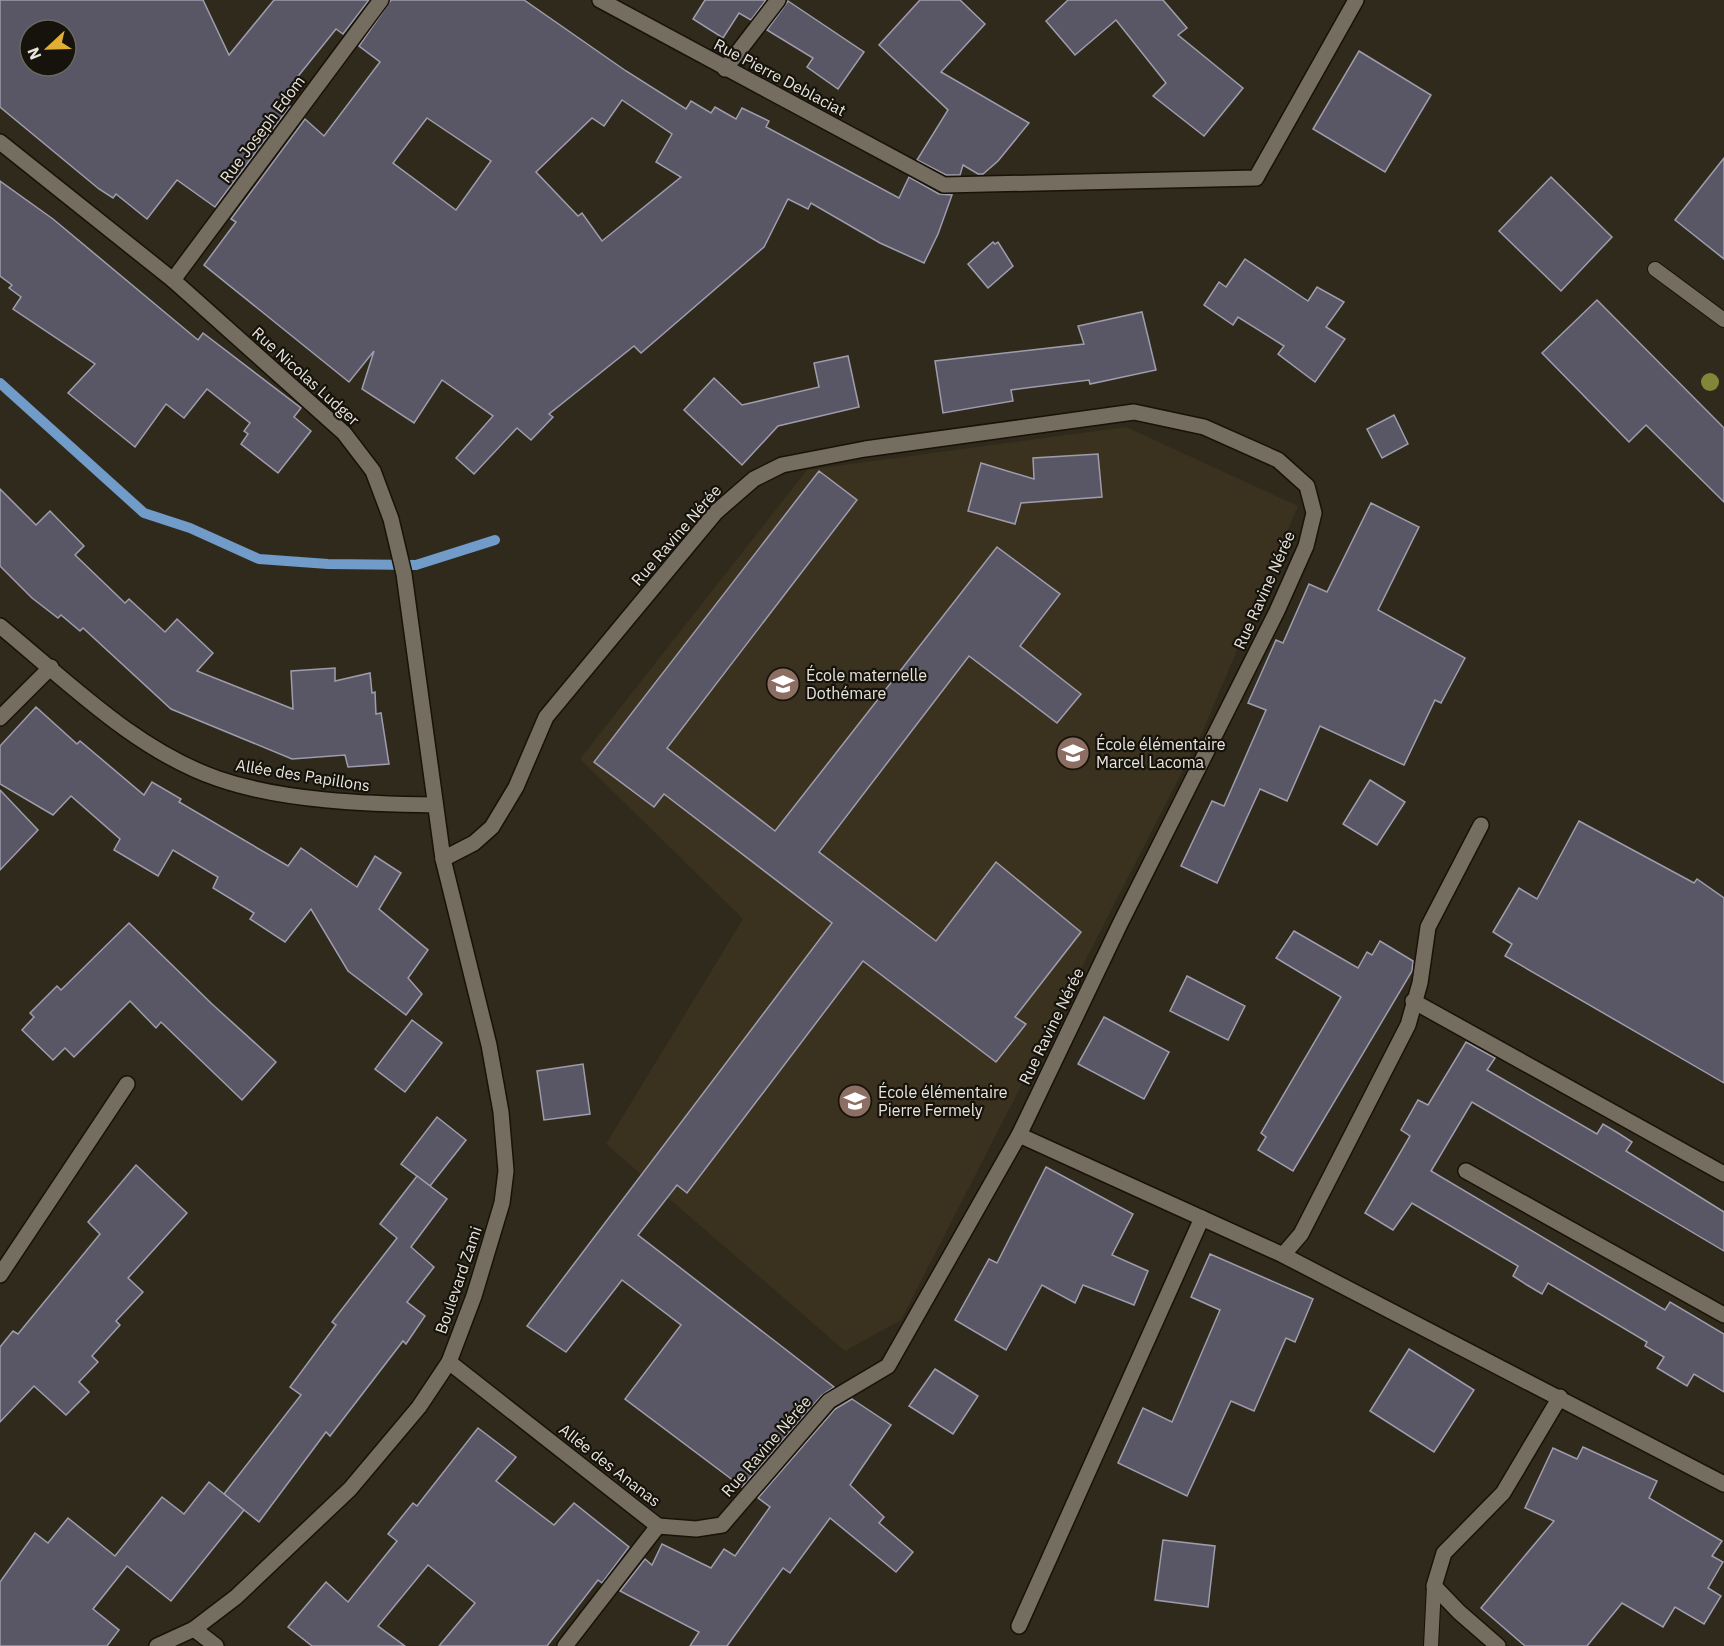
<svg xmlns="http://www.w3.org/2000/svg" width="1724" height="1646" font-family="'IBM Plex Sans',sans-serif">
<rect width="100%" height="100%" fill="#302a1d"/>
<path fill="#3a311e" d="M1126,427L1298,506L1202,733L901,1320L845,1351L606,1144L743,919L580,759L807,470Z"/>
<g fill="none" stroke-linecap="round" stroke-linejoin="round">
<path stroke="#719bc8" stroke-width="10" d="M0,383L144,513L190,528L259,559L328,564L416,565L495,540"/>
</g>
<g fill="#595766" stroke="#9f9dad" stroke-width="1.5" fill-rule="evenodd">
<path d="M0,0H203L229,55L274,0H369L343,34L336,29L287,90L291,92L284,101L290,106L215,207L177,180L147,219L116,194L113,198L99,189L0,107ZM30,30H66V66H30Z"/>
<path d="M391,0H524L626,71L686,109L691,101L711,113L715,107L736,119L742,108L769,121L766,127L899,198L909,177L939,194L952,195L938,234L924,263L880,243L811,203L808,209L788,199L764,247L641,353L634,346L549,414L553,417L531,440L517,428L474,474L456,458L493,416L442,380L414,423L362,389L374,351L349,382L204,265L236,222L231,219L305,119L324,136L380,62L359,46ZM622,100L672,134L656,162L681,177L602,241L582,213L578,216L536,172L592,118L604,126ZM427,118L491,161L456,210L393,163Z"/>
<path d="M705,0H766L751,20L739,13L723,38L693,19Z"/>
<path d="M920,0H960L985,24L941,72L1029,123L998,161L983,174H978L963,165L960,175H946L917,160L948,110L879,45Z"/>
<path d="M1068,0H1163L1187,28L1178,35L1243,88L1204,136L1153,96L1166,83L1116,20L1075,55L1046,21Z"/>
<path d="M788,1L864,52L838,89L807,67L813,58L767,30Z"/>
<path d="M1359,51L1431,95L1385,172L1313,129Z"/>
<path d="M1724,158V259L1675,220Z"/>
<path d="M1551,177L1612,237L1561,291L1499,231Z"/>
<path d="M0,181L53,219L198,340L203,333L301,408L294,417L311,431L278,473L241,444L248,434L244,431L250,423L207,389L184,418L166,404L135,447L68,393L95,364L13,309L21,297L9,288L12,285L0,276Z"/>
<path d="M993,242L995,244L998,242L1013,266L988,288L968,264Z"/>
<path d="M1245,259L1308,301L1317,287L1344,302L1326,327L1345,339L1315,382L1278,354L1284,346L1238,317L1233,325L1204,305L1219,282L1226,287Z"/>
<path d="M1597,300L1724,428V502L1646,425L1629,442L1542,353Z"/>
<path d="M1142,312L1156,370L1090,384L1089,380L1011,390L1013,401L943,413L935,361L1084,344L1078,326Z"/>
<path d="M848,356L859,407L778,426L742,465L684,410L714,378L742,405L819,387L814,363Z"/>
<path d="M1394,415L1408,444L1382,458L1367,429Z"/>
<path d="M1098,454L1102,497L1021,503L1015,524L968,511L981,463L1034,479L1033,458Z"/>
<path d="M819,471L857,500L667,748L775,831L997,547L1060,594L1020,646L1081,694L1057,723L969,656L819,852L936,941L996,862L1081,932L1015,1017L1026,1024L996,1062L863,961L687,1193L677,1185L638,1235L834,1387L822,1395L742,1487L625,1399L681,1325L622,1280L566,1352L527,1326L832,923L664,794L654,807L594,762Z"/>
<path d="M0,489L36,525L50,511L84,546L75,555L125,603L129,599L165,632L177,619L213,653L197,671L293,709L291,671L335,668V681L370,673L372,693L375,692L376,714L381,713L389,764L348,767L345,755L292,759L171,709L83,628L80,631L61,615L58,618L32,598L0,566Z"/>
<path d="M1371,503L1419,527L1378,610L1465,658L1441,703L1435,700L1404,765L1320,726L1287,801L1260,789L1217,883L1181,866L1212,801L1224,806L1266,710L1248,703L1276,640L1283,643L1309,584L1327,592Z"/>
<path d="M36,707L77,744L80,741L144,795L152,782L181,799L179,802L288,866L301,848L357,887L375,856L401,873L379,909L428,950L408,978L422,994L406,1015L348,971L311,909L285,942L250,919L254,913L213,888L218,877L173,850L158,876L114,850L120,839L71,796L53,815L0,784V746Z"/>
<path d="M1370,780L1405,802L1377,845L1343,824Z"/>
<path d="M0,790L38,830L0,870Z"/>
<path d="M1579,821L1694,883L1697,879L1724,898V1083L1505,956L1512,944L1493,932L1519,888L1537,899Z"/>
<path d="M129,923L212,1004L276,1062L242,1100L161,1022L156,1028L130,1001L74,1057L65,1048L53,1060L22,1030L34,1017L30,1013L57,986L61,990Z"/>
<path d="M1294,931L1358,968L1367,952L1372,955L1380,941L1413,961L1412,971L1293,1171L1258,1150L1266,1137L1261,1133L1341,997L1276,958Z"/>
<path d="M1187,976L1245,1006L1228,1040L1170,1011Z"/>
<path d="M1104,1017L1169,1052L1144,1099L1078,1064Z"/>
<path d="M412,1020L442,1043L405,1092L375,1069Z"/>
<path d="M1466,1042L1495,1058L1487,1070L1597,1134L1603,1124L1618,1133L1632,1142L1626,1151L1724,1212V1251L1472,1102L1431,1171L1665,1310L1670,1302L1724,1334V1392L1694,1374L1687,1386L1657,1368L1664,1357L1645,1346L1647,1342L1548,1283L1542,1294L1527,1285L1513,1276L1518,1266L1412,1203L1393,1230L1365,1213L1410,1136L1401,1130L1418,1100L1428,1105Z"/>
<path d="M583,1064L590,1114L544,1120L537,1071Z"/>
<path d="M437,1117L466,1140L430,1186L401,1164Z"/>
<path d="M136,1165L187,1213L128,1278L143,1292L116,1321L120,1325L92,1356L98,1362L79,1382L89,1392L66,1415L34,1386L0,1422V1347L13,1331L18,1334L100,1234L88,1222Z"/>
<path d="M1046,1167L1133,1214L1112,1255L1148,1271L1134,1305L1083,1285L1075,1303L1042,1285L1006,1350L955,1320L989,1259L997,1263Z"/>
<path d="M417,1176L447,1199L411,1247L434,1267L407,1302L425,1316L406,1344L403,1341L330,1436L326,1432L259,1522L224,1494L301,1395L290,1387L336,1325L332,1322L397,1238L380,1224Z"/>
<path d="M1210,1254L1313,1299L1295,1342L1286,1338L1254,1411L1231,1401L1187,1496L1118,1463L1143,1408L1172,1422L1220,1310L1191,1297Z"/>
<path d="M1409,1349L1474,1390L1434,1452L1370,1411Z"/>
<path d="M935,1369L978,1396L953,1434L909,1406Z"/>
<path d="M852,1399L891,1425L850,1485L884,1517L879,1523L913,1552L896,1572L830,1518L790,1573L783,1568L727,1646H690L699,1632L620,1591L645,1559L652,1565L662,1544L711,1568L724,1549L735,1556L770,1507L758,1498L835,1409Z"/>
<path d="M478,1428L516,1457L496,1481L554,1525L574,1503L629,1547L602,1583L598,1580L547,1646H439L475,1603L428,1565L378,1626L405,1646H312L288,1627L326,1582L348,1602L397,1541L388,1534L413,1503L417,1506Z"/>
<path d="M1583,1447L1657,1481L1649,1498L1722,1541L1712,1556L1723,1562L1708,1588L1721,1596L1704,1624L1675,1607L1663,1627L1622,1603L1587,1646H1525L1481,1608L1554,1521L1525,1508L1553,1448L1577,1459Z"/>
<path d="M209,1482L244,1510L171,1601L127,1566L93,1609L119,1630L107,1646H0V1582L35,1533L48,1543L68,1518L115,1556L162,1497L184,1514Z"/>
<path d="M1163,1540L1215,1546L1208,1607L1155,1600Z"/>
</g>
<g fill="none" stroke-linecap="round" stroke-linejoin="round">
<defs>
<g id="service">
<path d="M1655,269L1724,320"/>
<path d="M1431,1646L1434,1586"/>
</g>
<g id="minor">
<path d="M600,0L944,185L1256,178L1356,0"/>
<path d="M725,69L778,0"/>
<path d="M0,142L173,280L344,433L373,471L391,519L404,574L443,859L489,1045L501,1112L506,1171L502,1203L474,1296L449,1362L419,1407L350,1489L236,1597L194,1629L157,1646"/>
<path d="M173,280L381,0"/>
<path d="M0,626C66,680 136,751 219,779C283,801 367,804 435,805"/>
<path d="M0,718L51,667"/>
<path d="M443,859L474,843L492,827L516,787L546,717L716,512L754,479L782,465L865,449L1134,412L1204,427L1278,460L1307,486L1314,513L1306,546L1277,611L1120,924L1019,1135L888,1366L829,1401L722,1525L696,1529L658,1526"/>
<path d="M1413,1001L1724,1174"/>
<path d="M1019,1135L1283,1255L1724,1484"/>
<path d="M1466,1171L1724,1315"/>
<path d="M1283,1255L1301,1234L1408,1025L1420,983L1428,927L1481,825"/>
<path d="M0,1275L127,1084"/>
<path d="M449,1362L658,1526L565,1646"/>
<path d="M1019,1626L1202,1218"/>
<path d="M194,1629L216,1646"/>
<path d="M1498,1646L1459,1612L1434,1586L1444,1553L1503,1493L1560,1397"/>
</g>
</defs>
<use href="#service" stroke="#181207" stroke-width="16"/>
<use href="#minor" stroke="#181207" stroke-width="18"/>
<use href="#service" stroke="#756d5f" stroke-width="14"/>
<use href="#minor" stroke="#756d5f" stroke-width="15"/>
</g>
<circle fill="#828639" cx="1710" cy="382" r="9"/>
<defs>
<symbol id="school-disc" viewBox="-11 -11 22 22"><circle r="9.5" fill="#8d6e63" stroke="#16130d"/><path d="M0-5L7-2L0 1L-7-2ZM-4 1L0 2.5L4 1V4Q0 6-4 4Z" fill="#fff"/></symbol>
</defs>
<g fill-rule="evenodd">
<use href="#school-disc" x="764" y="665" width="38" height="38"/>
<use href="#school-disc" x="1054" y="734" width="38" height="38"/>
<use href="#school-disc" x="836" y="1082" width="38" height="38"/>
</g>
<g text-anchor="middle" stroke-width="4.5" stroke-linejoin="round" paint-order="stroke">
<g font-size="16" fill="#e9e5dd" stroke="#16130d">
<text transform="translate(780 77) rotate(28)" y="6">Rue Pierre Deblaciat</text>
<text transform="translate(262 129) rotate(-53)" y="6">Rue Joseph Edom</text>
<text transform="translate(306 376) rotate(42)" y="6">Rue Nicolas Ludger</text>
<text transform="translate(676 535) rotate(-49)" y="6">Rue Ravine Nérée</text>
<text transform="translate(1264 590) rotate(-66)" y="6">Rue Ravine Nérée</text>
<text transform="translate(303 775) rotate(9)" y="6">Allée des Papillons</text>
<text transform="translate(1051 1026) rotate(-64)" y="6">Rue Ravine Nérée</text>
<text transform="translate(458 1280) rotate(-71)" y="6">Boulevard Zami</text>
<text transform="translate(766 1446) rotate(-49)" y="6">Rue Ravine Nérée</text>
<text transform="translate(610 1465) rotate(38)" y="6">Allée des Ananas</text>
</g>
<g font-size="16" fill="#e9e5dd" stroke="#16130d" text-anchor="start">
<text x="806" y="681">École maternelle<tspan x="806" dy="18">Dothémare</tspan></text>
<text x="1096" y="750">École élémentaire<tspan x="1096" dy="18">Marcel Lacoma</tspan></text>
<text x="878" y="1098">École élémentaire<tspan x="878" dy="18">Pierre Fermely</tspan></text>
</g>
</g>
<g transform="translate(48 48) rotate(248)"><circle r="28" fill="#16130d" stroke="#6a6760" stroke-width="1.5"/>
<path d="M0-4.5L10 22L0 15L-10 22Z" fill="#e1af34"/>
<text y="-9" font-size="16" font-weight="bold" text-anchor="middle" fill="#e9e5dd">N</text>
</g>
</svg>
